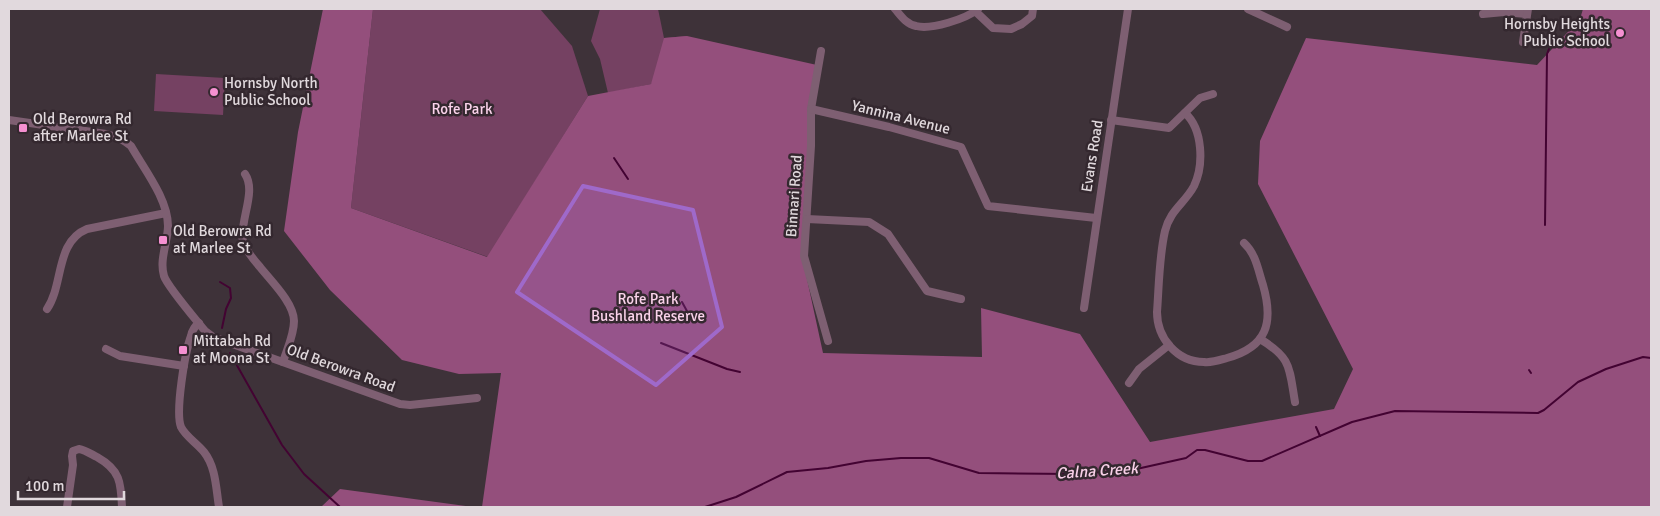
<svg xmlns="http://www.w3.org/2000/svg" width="1660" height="516" font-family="Signika,sans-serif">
<rect width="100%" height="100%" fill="#3e3239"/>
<g fill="#754162">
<path d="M373,9H540L572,46L588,96L488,257L351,208Z"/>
<path d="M600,9H658L664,38L687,36L651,84L608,93L600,59L591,41Z"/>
<path d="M156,74L225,78L223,115L154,111Z"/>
</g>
<g fill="#944f7c">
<path d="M323,9H373L351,208L487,257L588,96L651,84L664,38L687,36L817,65L802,256L823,353L982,357L981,308L1080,334L1150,442L1334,409L1353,369L1258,184L1260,141L1306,38L1537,65L1580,19L1583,9H1651V507H482L501,373L459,374L402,360L330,290L284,231L298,132Z"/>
<path d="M340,489L473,507H321Z"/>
</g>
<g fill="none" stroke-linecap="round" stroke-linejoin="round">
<g stroke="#430332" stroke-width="2">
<path d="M614,158L628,179"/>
<path d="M1545,225L1547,54L1549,49"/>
<path d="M220,282L230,288L231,298L226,309L222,328"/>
<path d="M682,302L693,322"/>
<path d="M661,343L727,369L740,372"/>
<path d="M230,353L282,445L304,474L340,507"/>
<path d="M1529,370L1531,373"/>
<path d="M1316,427L1320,436"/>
<path d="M705,507L736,497L787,472L828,468L866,461L901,458H929L979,473L1072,474L1132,470L1186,458L1197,450H1205L1248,461H1262L1352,422L1395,411L1538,413L1544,410L1578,382L1606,369L1643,357L1651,358"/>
</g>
<g stroke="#7e5f72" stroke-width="8">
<path d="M895,9C901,16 906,24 916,26C931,30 966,19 978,9"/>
<path d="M1248,9L1287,27"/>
<path d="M975,11L993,28L1011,29L1022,24L1032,16L1033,9"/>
<path d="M1483,14L1504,12L1527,14"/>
<path d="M1523,42L1528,9"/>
<path d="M821,51L811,109V146L804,256L828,341"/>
<path d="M811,109L889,127L961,147L988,206L1096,218"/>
<path d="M1185,113C1203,129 1204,165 1194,186C1185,203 1170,210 1165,231C1159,257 1159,286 1157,312C1157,338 1177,362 1204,362C1212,363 1220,360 1227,358C1267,347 1274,323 1263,285C1258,270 1256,254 1244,243"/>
<path d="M9,120L106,134C117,137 123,139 131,146C144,169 168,199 168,226C168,241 159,260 164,276C167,286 197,321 205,331L213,337L400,404L410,405L477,398"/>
<path d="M1111,120L1169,128L1200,98L1213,94"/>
<path d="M245,174C257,192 239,221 243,242C246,251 253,259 260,267C271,281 294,303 294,321C294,335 287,349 283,362"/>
<path d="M807,219L869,222L888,234L927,291L961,299"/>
<path d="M1084,308L1128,9"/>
<path d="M47,309C64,284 55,242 87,229L166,213"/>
<path d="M199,323C195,326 192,331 191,336C185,352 175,412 181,427C186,437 197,443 204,452C216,467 216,489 219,507"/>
<path d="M1260,339C1292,358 1289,368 1295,402"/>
<path d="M106,349L120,356L184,366"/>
<path d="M1129,383L1139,369L1169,345"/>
<path d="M67,507L73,465L72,456L73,451L79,449C85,450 91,454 97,457C120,470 121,482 122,507"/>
</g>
</g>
<path fill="#9f69ca" fill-opacity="0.2" stroke="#9f69ca" stroke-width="4" stroke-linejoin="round" d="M583,186L693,210L722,327L656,385L517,292Z"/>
<g fill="#f590d1" stroke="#34282f" stroke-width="2">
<circle cx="1620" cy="33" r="5"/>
<circle cx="214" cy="92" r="5"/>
<rect x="18" y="123" width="10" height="10" rx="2.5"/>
<rect x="158" y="235" width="10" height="10" rx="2.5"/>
<rect x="178" y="345" width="10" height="10" rx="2.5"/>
</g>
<g text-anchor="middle" stroke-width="5" stroke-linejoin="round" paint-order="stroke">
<g font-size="15" fill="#e1d9dd" stroke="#34282f" text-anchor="start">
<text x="1610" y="29" text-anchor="end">Hornsby Heights<tspan x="1610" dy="17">Public School</tspan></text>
<text x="224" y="88">Hornsby North<tspan x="224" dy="17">Public School</tspan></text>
<text x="33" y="124">Old Berowra Rd<tspan x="33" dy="17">after Marlee St</tspan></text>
<text x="173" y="236">Old Berowra Rd<tspan x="173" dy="17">at Marlee St</tspan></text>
<text x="193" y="346">Mittabah Rd<tspan x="193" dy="17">at Moona St</tspan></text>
</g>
<g font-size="15" fill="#fbd3eb" stroke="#34282f">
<text x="462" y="114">Rofe Park</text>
<text x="648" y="304">Rofe Park<tspan x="648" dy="17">Bushland Reserve</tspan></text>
</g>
<g font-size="15" fill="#e1d9dd" stroke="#34282f">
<text transform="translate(901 117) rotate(14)" y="5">Yannina Avenue</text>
<text transform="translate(1092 156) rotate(-81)" y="5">Evans Road</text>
<text transform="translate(794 196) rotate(-86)" y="5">Binnari Road</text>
<text transform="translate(341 368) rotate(20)" y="5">Old Berowra Road</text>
</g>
<g font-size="16" font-style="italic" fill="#f9d0e8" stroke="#34282f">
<text transform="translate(1097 470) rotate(-4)" y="6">Calna Creek</text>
</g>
</g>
<rect width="1660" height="516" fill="none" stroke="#e1d9dd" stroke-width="20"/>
<path d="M18 491v8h106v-8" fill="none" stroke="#e1d9dd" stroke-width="2.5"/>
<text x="25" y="491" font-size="15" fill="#e1d9dd" stroke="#34282f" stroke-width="4" paint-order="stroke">100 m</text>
</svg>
